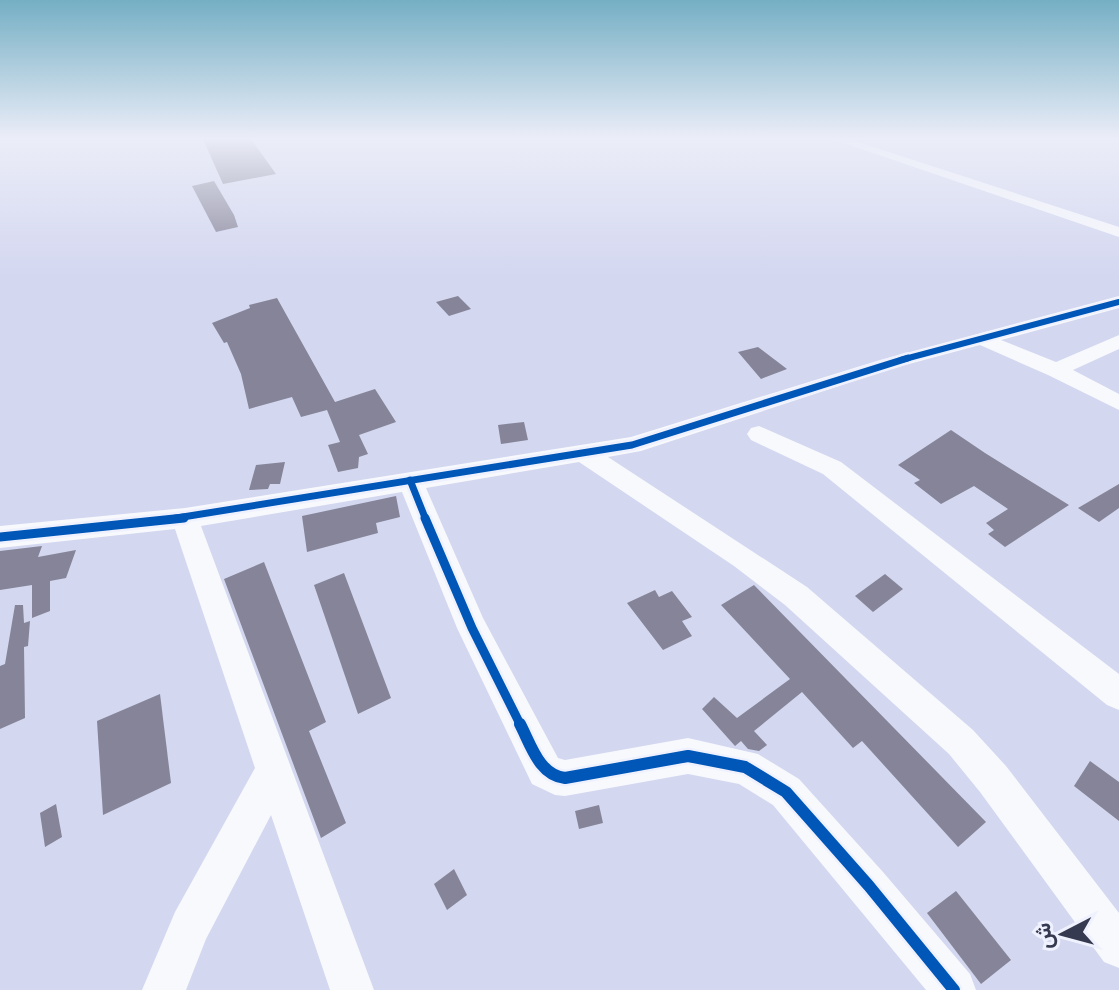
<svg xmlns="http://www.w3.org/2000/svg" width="1119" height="990" font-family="Helvetica,Vazirmatn,sans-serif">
<rect width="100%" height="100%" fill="#d3d7f0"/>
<g fill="#858499">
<path d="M203,139H251L276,174L223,184Z"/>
<path d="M214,181L234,215L238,227L216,232L192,186Z"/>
<path d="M458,296L471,309L449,316L436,302Z"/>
<path d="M277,298L335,402L375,389L396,422L359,435L368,454L359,457L358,468L338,472L328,445L340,442L327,410L301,417L292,397L249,409L241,374L227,342L224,343L212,323L250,308L249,305Z"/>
<path d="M758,347L787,369L761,379L738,352Z"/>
<path d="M524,422L528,440L501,444L498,425Z"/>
<path d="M951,430L985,453L1069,505L1005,547L988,534L994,530L986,523L1008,509L974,486L941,504L914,483L920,480L898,465Z"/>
<path d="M285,462L280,484H270L268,489L249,490L256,465Z"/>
<path d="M1119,484V508L1099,522L1078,508Z"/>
<path d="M396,496L400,517L376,523L378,533L307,552L302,516Z"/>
<path d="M42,546L38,557L76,550L66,578L50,581V611L32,618V585L0,590V551Z"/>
<path d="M264,562L326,722L309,731L346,823L321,838L224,579Z"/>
<path d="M344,573L391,698L358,714L314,585Z"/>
<path d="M885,574L903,589L873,612L855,596Z"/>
<path d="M754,585L986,822L958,847L862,741L853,748L802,692L754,731L767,745L759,751L748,749L741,741L735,746L702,709L714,697L737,718L790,679L721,605Z"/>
<path d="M655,590L659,597L672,591L692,617L682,621L692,636L663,650L627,603Z"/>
<path d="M15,605H23L24,623L30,621L28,646L24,647L25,718L0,729V666L5,664Z"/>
<path d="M160,694L171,783L103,815L97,721Z"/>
<path d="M1090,761L1119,782V821L1074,786Z"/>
<path d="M56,804L62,837L45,847L40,813Z"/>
<path d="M599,805L603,823L579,829L575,811Z"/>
<path d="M454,869L467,895L447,910L434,884Z"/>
<path d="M956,891L1011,960L981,984L927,913Z"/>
</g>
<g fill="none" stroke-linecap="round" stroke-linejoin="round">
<g fill="#f8f9fd" fill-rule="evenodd">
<path d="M832,139H849L1119,227V237Z"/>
<path d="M1119,296V308L1001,340L1056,362L1119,335V349L1073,370L1119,394V410L1048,375L980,345L894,368L641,451L608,457L807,587L973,730L1006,766L1119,913V968L1104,962L980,792L949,754L785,605L734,566L579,462L426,488L483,618L558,758L565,760L688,738L758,754L799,779L883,872L970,974L976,990H926L773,805L739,784L688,774L565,796L555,795L532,784L457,628L402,492L201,526L374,990H330L271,815L206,939L186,990H142L175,912L255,768L175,529L0,548V526L185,508L631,437L880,360Z"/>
<path d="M759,426L841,462L1119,674V710L1107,705L823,474L751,440L747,434L751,428Z"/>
</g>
<defs>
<path id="cycleway-far3" d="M901,360L1119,302"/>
<g id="cycleway-far2">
<path d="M410,480L426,520"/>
<path d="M164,520L632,445L908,358"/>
</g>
<g id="cycleway-far1">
<path d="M425,518L472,628L521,726"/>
<path d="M0,537L184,518"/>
</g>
<path id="cycleway" d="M520,724C531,745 539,775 565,778L688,756L745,767L786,792L869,886L954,990"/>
</defs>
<use href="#cycleway-far3" stroke="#eff2fe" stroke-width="10"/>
<use href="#cycleway-far2" stroke="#eff2fe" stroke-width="12"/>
<use href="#cycleway-far1" stroke="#eff2fe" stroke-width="14"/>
<use href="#cycleway" stroke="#eff2fe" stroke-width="17"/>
<use href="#cycleway-far3" stroke="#0057b8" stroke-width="6"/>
<use href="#cycleway-far2" stroke="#0057b8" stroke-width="7"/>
<use href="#cycleway-far1" stroke="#0057b8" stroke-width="9"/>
<use href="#cycleway" stroke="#0057b8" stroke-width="12"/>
</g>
<linearGradient id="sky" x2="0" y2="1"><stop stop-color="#75afc4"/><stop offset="0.5" stop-color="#ebedf8"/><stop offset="1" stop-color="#ebedf8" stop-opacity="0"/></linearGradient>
<rect width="1119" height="277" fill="url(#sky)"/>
<g transform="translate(1063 934) rotate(264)" stroke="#eff2fe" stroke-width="6" paint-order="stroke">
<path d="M0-6L14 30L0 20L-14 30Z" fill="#363a50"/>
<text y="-12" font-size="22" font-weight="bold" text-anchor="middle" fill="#363a50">ش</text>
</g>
</svg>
